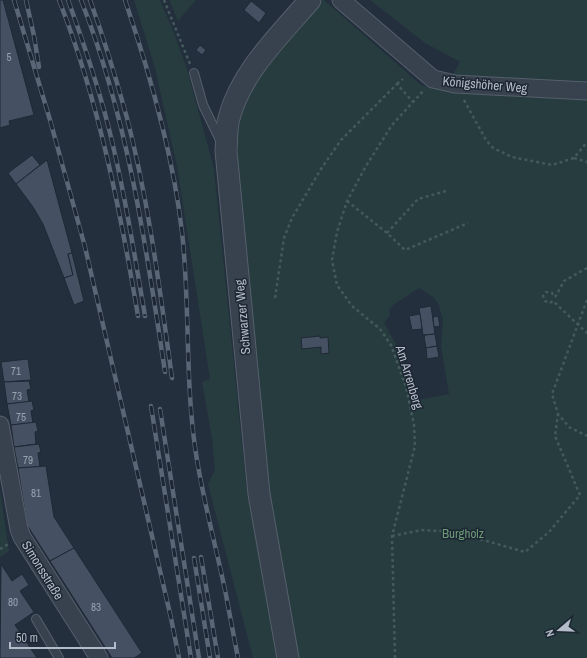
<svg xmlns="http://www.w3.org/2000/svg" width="587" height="658" font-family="'Archivo Narrow',sans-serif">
<rect width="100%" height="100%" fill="#242f3e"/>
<g fill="#263c3f" fill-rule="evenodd">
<path d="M134,0H160L174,33L187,69L214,169L246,484L278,658H253L208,484L215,470L212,438L202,382L210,379L177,166L155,68Z"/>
<path d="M169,0H196L178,21Z"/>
<path d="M322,0H324L421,85L435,89H444L460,62L425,43L370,0H587V658H295L269,513L238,171L237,128L241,107L262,71ZM419,288L433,297L438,303L443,320L441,346L449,394L418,400L411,394L407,372L397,346L385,324L383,325L390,315L389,310L393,305Z"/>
<path d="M0,490L9,551L0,557Z"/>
</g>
<g fill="#455162" stroke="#1f2835">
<path d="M0,0H3L34,115L9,121L10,125L0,128Z"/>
<path d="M251,1L266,13L259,23L244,10Z"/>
<path d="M200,45L206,50L202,55L196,50Z"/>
<path d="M32,155L40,165L16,184L8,173Z"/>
<path d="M47,160L72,253L68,254L73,275L64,278L43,224L33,207L16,184Z"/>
<path d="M72,253L84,301L74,305L64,278L73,275L68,254Z"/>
<path d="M431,306L435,334L423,335L419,308Z"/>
<path d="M420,314L422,329L412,330L409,316Z"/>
<path d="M438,316L440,326L434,327L433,317Z"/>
<path d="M435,334L437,346L426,348L424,337L425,336V335Z"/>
<path d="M320,336V338L328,337L329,353L321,354V347L302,349L301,338Z"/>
<path d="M437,346L439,357L427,359L426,348Z"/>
<path d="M28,359L31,380L4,382L1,362Z"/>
<path d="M29,381L31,389L27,390L29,402L7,404L4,382Z"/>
<path d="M32,401L34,410L31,411L33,423L11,425L7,404Z"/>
<path d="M36,422L38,431L35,432L36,444L14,447L11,425Z"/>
<path d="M39,444L41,452L38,453L40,467L18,468L14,447Z"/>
<path d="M46,466L54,517L74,548L50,561L27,525L18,468Z"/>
<path d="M74,548L142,653L134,658H112L50,561Z"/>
<path d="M1,564L12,581L22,574L29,585L20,591L34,612L15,625L37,658H0Z"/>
</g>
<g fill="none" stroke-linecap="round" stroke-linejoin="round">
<defs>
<g id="service">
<path d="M194,73L203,105L221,142"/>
<path d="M36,619L59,658"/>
</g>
<g id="minor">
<path d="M341,0L433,79L455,84L587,91"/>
<path d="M0,425L19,529L22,537L99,658"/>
</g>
<path id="tertiary" d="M288,658L259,494L226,151C227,141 226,128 229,118C241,72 280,35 310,0"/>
</defs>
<use href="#service" stroke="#565f6c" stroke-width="10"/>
<use href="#minor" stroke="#565f6c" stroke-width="19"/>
<use href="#tertiary" stroke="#565f6c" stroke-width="23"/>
<g stroke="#44595c" stroke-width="2.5" stroke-dasharray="3 3" stroke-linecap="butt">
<path d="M164,0L190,64"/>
<path d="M397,84L403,79"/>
<path d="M464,100L486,140L493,148L512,157L552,165L574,158L587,142"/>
<path d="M574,158L587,162"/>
<path d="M347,201L387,233L405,250L468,223"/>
<path d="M387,233L418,199L446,191"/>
<path d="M587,268L564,281L556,296L554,297L552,293L546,292L543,296L545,301L550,303L553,301L587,333"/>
<path d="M275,298L284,238L292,218L321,169L341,140L397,84L413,102"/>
<path d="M587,300L552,394L558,414L569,427L587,436"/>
<path d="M392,536L422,530L455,532L525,552L549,532L580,495L555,436L558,414"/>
<path d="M0,549L10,543"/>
<path d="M395,658L392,536L415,446L414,425L406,387L391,345L380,329L352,306L337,285L332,260L337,232L347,201L366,166L392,125L424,90"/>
</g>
<use href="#service" stroke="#38414e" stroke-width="8"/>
<use href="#minor" stroke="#38414e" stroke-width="17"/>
<use href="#tertiary" stroke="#38414e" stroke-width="21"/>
<defs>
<g id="rail">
<path d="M14,0L50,120L85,247L171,618L179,658"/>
<path d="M26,0L34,36L39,67"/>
<path d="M59,0C99,102 120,209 138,316"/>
<path d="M68,0C83,41 97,83 108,125C124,188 134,252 145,316"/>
<path d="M81,0C128,119 146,246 165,372"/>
<path d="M90,0C104,39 116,78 127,118C149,203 160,291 172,378"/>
<path d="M125,0C150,74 173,154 182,232C190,303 185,376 195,447C202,497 216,546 226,595C230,616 234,637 238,658"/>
<path d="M151,406L191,658"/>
<path d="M160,409L199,658"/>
<path d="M201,557L218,658"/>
<path d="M194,558L210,658"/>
</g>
</defs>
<use href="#rail" stroke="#5a6575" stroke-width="4.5"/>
<use href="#rail" stroke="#1d2633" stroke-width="3" stroke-dasharray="9" stroke-linecap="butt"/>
</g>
<g text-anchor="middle" stroke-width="3" stroke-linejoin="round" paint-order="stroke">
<g font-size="11" fill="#98a1af">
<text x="9" y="61">5</text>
<text x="16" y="375">71</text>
<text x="17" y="400">73</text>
<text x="21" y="421">75</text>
<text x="28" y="464">79</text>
<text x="36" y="497">81</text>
<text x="13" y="606">80</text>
<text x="96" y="611">83</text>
</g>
<g font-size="13" fill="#b4bcc9" stroke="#1d2633">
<text transform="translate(485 84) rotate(5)" y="5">Königshöher Weg</text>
<text transform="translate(242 317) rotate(-95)" y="5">Schwarzer Weg</text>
<text transform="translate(410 377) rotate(73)" y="5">Am Arrenberg</text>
<text transform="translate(43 570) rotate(58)" y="5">Simonsstraße</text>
</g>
<g font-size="13" fill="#6b9a76" stroke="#1d2633">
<text x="463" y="538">Burgholz</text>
</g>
</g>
<g transform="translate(559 630) rotate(251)" stroke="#1d2633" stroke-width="3" paint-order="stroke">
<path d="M0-3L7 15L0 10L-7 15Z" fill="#b4bcc9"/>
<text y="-6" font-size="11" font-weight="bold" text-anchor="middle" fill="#b4bcc9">N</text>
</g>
<path d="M10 642v6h105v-6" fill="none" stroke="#b4bcc9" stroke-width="2"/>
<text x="16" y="642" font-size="12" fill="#b4bcc9" stroke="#1d2633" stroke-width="3" paint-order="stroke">50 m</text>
</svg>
